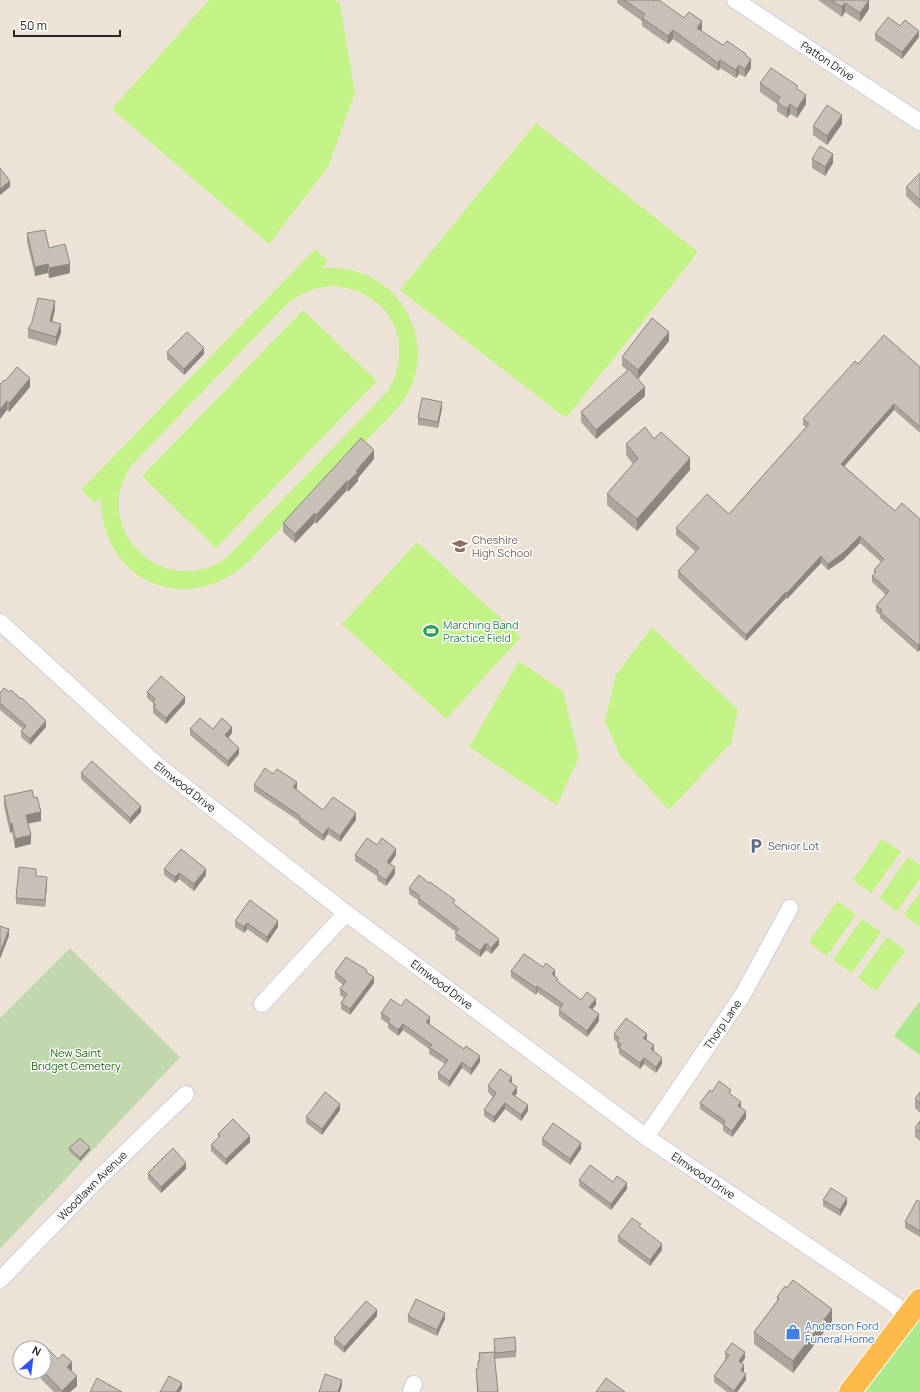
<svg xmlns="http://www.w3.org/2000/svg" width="920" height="1392" font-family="Manrope,sans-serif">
<rect width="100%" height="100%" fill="#ece3d6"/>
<g fill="#aaea8c">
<path d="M920,1001V1055L894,1036Z"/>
<path d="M920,1300V1392H850Z"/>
</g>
<path fill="#c1d8ac" d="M70,948L180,1057L0,1249V1018Z"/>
<g fill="#c3f386" fill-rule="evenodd">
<path d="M209,0H336L340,3L355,93L328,167L269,244L112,109Z"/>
<path d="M536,123L698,252L566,418L400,290Z"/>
<path d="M315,249L328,261L322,268C334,268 346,268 358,272C402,285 428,335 414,379C410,392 402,402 394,412L246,564C184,618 100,580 101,497L95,503L81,490ZM331,286C389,289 417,341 388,391L226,558C220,562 214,566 207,568C161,583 113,544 119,495C121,485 125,476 130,467L284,307C298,294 313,288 331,286Z"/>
<path d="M303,310L377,381L216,548L142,476Z"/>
<path d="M417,542L521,637L446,719L342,624Z"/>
<path d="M652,627L738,710L731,743L669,810L620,756L605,721L616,675Z"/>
<path d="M519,661L563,691L579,757L557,805L469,747Z"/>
<path d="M882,839L901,852L871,893L853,880Z"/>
<path d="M908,857L920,865V879L897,911L879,898Z"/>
<path d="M920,892V927L904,915Z"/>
<path d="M837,901L856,914L827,956L809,942Z"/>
<path d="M862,919L881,932L852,973L833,960Z"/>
<path d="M887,937L906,950L876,991L858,978Z"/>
</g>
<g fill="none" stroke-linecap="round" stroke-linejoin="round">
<defs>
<g id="minor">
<path id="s1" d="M735,0L920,122"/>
<path id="s2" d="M0,622L156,764L346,913L646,1137L895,1305L906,1317"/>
<path d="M262,1004L346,913"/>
<path id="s3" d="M646,1137L742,996L790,908"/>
<path id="s4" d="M0,1280L96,1181L186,1094"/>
<path d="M411,1392L414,1384"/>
</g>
<path id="trunk" d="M850,1392L920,1300"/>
</defs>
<use href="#minor" stroke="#ccd0e3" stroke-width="18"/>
<use href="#trunk" stroke="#fff" stroke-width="24"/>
<use href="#minor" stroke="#fff" stroke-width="16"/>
<use href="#trunk" stroke="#ffba4c" stroke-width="22"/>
</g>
<g fill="#aba59d">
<path d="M617,0H652L684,18L702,30L701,31L723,45L746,56L751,68L745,77L739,74L736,78L720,68L718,71L673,39L668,44L642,26V21L617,3Z"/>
<path d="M818,0H868L869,9L860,22L845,12L842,17Z"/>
<path d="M900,26L919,37L902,59L875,40V34Z"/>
<path d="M760,83L798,89L806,104L797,118L790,114L787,118L777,111V104L760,92Z"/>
<path d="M842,124L827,145L813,135V126Z"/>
<path d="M812,159L833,163L825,176L812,168Z"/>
<path d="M920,173V209L906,196V187Z"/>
<path d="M27,233L49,248L70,273L49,278L48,273L35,276L27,242Z"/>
<path d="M55,310L52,322L61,333L56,346L28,338V329Z"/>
<path d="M669,341L638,379L636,377L645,396L596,439L581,422V412L628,371L622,366V357Z"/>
<path d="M167,352L204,354L184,375L167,359Z"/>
<path d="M858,364L920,367V433L894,410L844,466L895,511L920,519V650L918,652L880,618V615L876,612V606L886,595L872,582V576L874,574V570L881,562L860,543L843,560L828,570L821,563L787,599L786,598L746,641L678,578V571L696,552L676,535V528L729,514L806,427L803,425V419Z"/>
<path d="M5,381L30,387L9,412L7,410Z"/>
<path d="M442,408L438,428L418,425V418Z"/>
<path d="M654,439L690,470L637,531L607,505V494L633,464L626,455V444Z"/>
<path d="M374,459L358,478V481L348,492L347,490L316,524L315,522L295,543L283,532V523Z"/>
<path d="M147,692L185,703L166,724L153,713V703L147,698Z"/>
<path d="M0,693L46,727L30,745L21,737V731L23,729L0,710Z"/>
<path d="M190,729H213L232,733L228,738L239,754L228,767L190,735Z"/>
<path d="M81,773L141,812L130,824L81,779Z"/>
<path d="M273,774L297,788L296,789L323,810L356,820L340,842L328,834L323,841L299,823V821L254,791V785Z"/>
<path d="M4,796L41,821L28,823L31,844L15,848L12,832L10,833L4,806Z"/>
<path d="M377,845L396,855L390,864L395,874L386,886L377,880V876L355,861V855Z"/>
<path d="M164,869L206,875L194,891L179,879L175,883L164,875Z"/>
<path d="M47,883L45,907L16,904V898Z"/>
<path d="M409,888L455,905L499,945L491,954L486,950L480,957L455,939L456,932L418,904V900L409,894Z"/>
<path d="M235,921L278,927L267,943L247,929L244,933L235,927Z"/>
<path d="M511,971L555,976L558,982L581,1000L596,1005L592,1009L599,1021L587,1037L559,1016V1010L560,1008L537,992L536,995L511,977Z"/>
<path d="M335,972H367L374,983L350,1015L341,1009V1003L344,998L340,995V989L343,985L335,978Z"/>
<path d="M401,1006L430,1023L429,1024L480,1062L471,1075L462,1068L449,1087L438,1079V1073L445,1064L429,1054V1049L403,1030L398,1036L388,1028V1024L381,1019V1013Z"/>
<path d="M614,1034L647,1040L654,1051L662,1064L656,1073L644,1064L640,1069L619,1054V1049L617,1047V1042L614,1040Z"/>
<path d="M512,1083L517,1093L515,1096L528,1111L521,1121L505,1109L494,1123L484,1116V1110L493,1097L488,1092V1086Z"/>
<path d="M712,1092L731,1095L741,1108L746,1118L732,1137L723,1131V1125L700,1109V1103Z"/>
<path d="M920,1092V1113L915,1108V1099Z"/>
<path d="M340,1110L322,1135L306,1123V1117Z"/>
<path d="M920,1121V1141L915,1137V1128Z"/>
<path d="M218,1134L250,1142L226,1165L211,1151V1145L218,1138Z"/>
<path d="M542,1139L581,1149L570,1165L542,1145Z"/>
<path d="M69,1148L90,1150L80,1161L69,1151Z"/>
<path d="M186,1169L161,1193L148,1179V1173Z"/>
<path d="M579,1180L613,1182L627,1189L611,1210L579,1186Z"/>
<path d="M823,1200L847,1204L840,1216L823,1206Z"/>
<path d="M920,1202V1237L905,1228V1222Z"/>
<path d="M641,1228L662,1250L650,1266L618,1242V1236Z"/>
<path d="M777,1297L832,1321L793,1373L754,1344V1332L777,1301Z"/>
<path d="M377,1316L344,1353L334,1344V1338Z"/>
<path d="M408,1316L445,1319L437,1336L408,1322Z"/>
<path d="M494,1339L516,1351V1357L495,1359Z"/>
<path d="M494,1352L498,1392H477L476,1369H478V1361H479V1353Z"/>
<path d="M725,1352L745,1358L742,1363L744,1371V1372L746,1380L737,1392H727L714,1382V1376L726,1359L725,1358Z"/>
<path d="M58,1359L72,1371L77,1386L70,1392H54L34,1372H44Z"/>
</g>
<g fill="#8b8680">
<path d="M869,0V9L860,22V13Z"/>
<path d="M845,3V12L842,17V7Z"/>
<path d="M702,21V30L697,36V28Z"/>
<path d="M673,30V39L668,44V36Z"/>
<path d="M919,31V37L902,59V52Z"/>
<path d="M751,59V68L745,77V69Z"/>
<path d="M720,60V68L718,71V63Z"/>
<path d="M739,65V74L736,78V70Z"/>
<path d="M806,95V104L797,118V109Z"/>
<path d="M790,104V114L787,118V109Z"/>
<path d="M842,115V124L827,145V136Z"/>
<path d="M833,154V163L825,176V167Z"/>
<path d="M10,181V187L0,195V189Z"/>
<path d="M48,264V273L35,276V267Z"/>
<path d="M70,264V273L49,278V268Z"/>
<path d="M55,301V310L50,330V321Z"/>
<path d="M61,324V333L56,346V337Z"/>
<path d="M669,332V341L638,379V370Z"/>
<path d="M204,348V354L184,375V369Z"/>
<path d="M30,378V387L9,412V403Z"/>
<path d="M645,387V396L596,439V430Z"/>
<path d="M7,401V410L0,419V410Z"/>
<path d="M442,402V408L438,428V422Z"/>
<path d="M894,404V410L841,470V464Z"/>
<path d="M374,450V459L358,478V481L348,492V482L356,471Z"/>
<path d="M690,458V470L637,531V519Z"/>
<path d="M347,481V490L316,524V515Z"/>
<path d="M315,513V522L295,543V534Z"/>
<path d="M860,536V543L843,560L828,570V564Z"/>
<path d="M821,556V563L787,599V593Z"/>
<path d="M786,592V598L746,641V635Z"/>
<path d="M920,644V650L918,652V645Z"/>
<path d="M185,697V703L166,724V718Z"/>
<path d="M46,721V727L30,745V739Z"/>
<path d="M232,727V733L225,742V735Z"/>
<path d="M239,748V754L228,767V761Z"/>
<path d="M297,782V788L293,793V787Z"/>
<path d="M141,806V812L130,824V818Z"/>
<path d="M41,812V821L26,824V815Z"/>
<path d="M356,813V820L340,842V836Z"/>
<path d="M12,823V832L10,833V824Z"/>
<path d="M328,828V834L323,841V835Z"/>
<path d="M31,835V844L15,848V839Z"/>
<path d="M396,849V855L387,868V862Z"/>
<path d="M395,867V874L386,886V880Z"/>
<path d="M206,869V875L194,891V884Z"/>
<path d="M179,873V879L175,883V877Z"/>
<path d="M47,877V883L45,907V900Z"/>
<path d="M278,921V927L267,943V937Z"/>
<path d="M247,923V929L244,933V927Z"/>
<path d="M9,929V936L0,959V953Z"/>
<path d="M499,939V945L491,954V948Z"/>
<path d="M486,943V950L480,957V951Z"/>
<path d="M555,970V976L552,980V974Z"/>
<path d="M374,977V983L350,1015V1009Z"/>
<path d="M537,986V992L536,995V988Z"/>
<path d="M596,999V1005L589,1013V1007Z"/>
<path d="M599,1014V1021L587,1037V1031Z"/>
<path d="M430,1017V1023L426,1028V1022Z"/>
<path d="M403,1024V1030L398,1036V1030Z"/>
<path d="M647,1034V1040L643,1044V1038Z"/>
<path d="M654,1045V1051L651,1049Z"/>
<path d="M480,1056V1062L471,1075V1069Z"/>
<path d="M644,1058V1064L640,1069V1063Z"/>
<path d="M662,1058V1064L656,1073V1067Z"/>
<path d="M462,1062V1068L449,1087V1081Z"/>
<path d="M512,1077V1083L509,1081Z"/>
<path d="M517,1087V1093L512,1100V1094Z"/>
<path d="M741,1102V1108L738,1106Z"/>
<path d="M505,1103V1109L494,1123V1117Z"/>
<path d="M340,1104V1110L322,1135V1129Z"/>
<path d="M528,1105V1111L521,1121V1115Z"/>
<path d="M746,1111V1118L732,1137V1131Z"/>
<path d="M250,1136V1142L226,1165V1159Z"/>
<path d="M581,1143V1149L570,1165V1159Z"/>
<path d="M90,1147V1150L80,1161V1158Z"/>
<path d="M186,1163V1169L161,1193V1187Z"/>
<path d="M627,1183V1189L611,1210V1204Z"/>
<path d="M847,1198V1204L840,1216V1210Z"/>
<path d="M662,1244V1250L650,1266V1260Z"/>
<path d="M832,1309V1321L793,1373V1361Z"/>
<path d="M377,1310V1316L344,1353V1347Z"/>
<path d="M445,1313V1319L437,1336V1330Z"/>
<path d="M745,1352V1358L739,1367V1361Z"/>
<path d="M72,1362V1371L67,1367Z"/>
<path d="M744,1365V1371L741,1376V1370Z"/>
<path d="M746,1374V1380L737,1392H734V1391Z"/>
<path d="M77,1376V1386L70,1392H62V1391Z"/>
<path d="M342,1380V1386L340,1392H338Z"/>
<path d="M182,1383V1389L180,1392H176Z"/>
</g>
<g fill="#c7c0b7" stroke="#8b8680">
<path d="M624,0H652L654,1L655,0H659L684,18L689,12L702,21L697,28L723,45L727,41L746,54V56L751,59L745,69L739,65L736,70L720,60L718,63L673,30L668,36L642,18L645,14Z"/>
<path d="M831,0H869L860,13L845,3L842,7Z"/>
<path d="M888,17L900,26L905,20L919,31L902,52L875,34Z"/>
<path d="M771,68L798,86L796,88L806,95L797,109L790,104L787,109L777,102L780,97L760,83Z"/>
<path d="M827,105L842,115L827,136L813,126Z"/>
<path d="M820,146L833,154L825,167L812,159Z"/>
<path d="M0,168L10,181L0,189Z"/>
<path d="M920,173V200L906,187Z"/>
<path d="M45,230L49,248L65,244L70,264L49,268L48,264L35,267L27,233Z"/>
<path d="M38,298L55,301L50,321L61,324L56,337L28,329L32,322Z"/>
<path d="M652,318L669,332L638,370L622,357Z"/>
<path d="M187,332L204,348L184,369L167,352Z"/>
<path d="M884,335L920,367V427L894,404L841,464L895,511L902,503L920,519V644L918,645L880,612L882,610L876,606L889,591L872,576L876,572L874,570L884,559L860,536L843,553L828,564L821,556L787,593L786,592L746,635L678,571L699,548L676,528L707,494L729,514L809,424L803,419L855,361L858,364Z"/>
<path d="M17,367L30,378L12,400L9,403L7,401L0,410V384L4,380L5,381Z"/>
<path d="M629,369L645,387L596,430L581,412Z"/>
<path d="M422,398L442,402L438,422L418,418Z"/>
<path d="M645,427L654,439L661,432L690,458L637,519L607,494L638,458L626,444Z"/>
<path d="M361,438L374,450L356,471L358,472L348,482L347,481L316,515L315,513L295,534L283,523Z"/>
<path d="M161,676L185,697L166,718L153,707L156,705L153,702L155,699L147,692Z"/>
<path d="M4,688L9,692L11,690L21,699L22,698L46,721L30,739L21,731L26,726L0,703V693Z"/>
<path d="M200,718L213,729L222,718L232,727L225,735L239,748L228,761L190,729Z"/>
<path d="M92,761L141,806L130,818L81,773Z"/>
<path d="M265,768L273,774L277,769L297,782L293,787L323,810L333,797L356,813L340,836L328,828L323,835L299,817L300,816L254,785Z"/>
<path d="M32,790L34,798L37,797L41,812L26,815L31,835L15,839L12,823L10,824L4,796Z"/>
<path d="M367,838L377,845L382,838L396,849L387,862L395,867L386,880L377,874L378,871L355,855Z"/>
<path d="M181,849L206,869L194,884L179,873L175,877L164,869Z"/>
<path d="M19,867L36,869V876L47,877L45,900L16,898Z"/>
<path d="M419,875L429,883L430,882L455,900L453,903L499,939L491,948L486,943L480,951L455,933L459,929L418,898L420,896L409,888Z"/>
<path d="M250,900L278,921L267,937L247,923L244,927L235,921Z"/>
<path d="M0,926L9,929L0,953Z"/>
<path d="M524,954L543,967L546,963L555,970L552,974L558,979L557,981L581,1000L587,992L596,999L589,1007L599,1014L587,1031L559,1010L563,1004L537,986L536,988L511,971Z"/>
<path d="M346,957L367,970L366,972L374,977L350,1009L341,1003L347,994L340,989L346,981L335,972Z"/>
<path d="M391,999L401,1006L406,999L430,1017L426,1022L464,1049L466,1046L480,1056L471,1069L462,1062L449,1081L438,1073L448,1060L429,1047L432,1045L403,1024L398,1030L388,1022L390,1019L381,1013Z"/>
<path d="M626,1018L647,1034L643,1038L654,1045L651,1049L662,1058L656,1067L644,1058L640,1063L619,1048L621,1044L617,1041L619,1038L614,1034Z"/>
<path d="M500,1069L512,1077L509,1081L517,1087L512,1094L528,1105L521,1115L505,1103L494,1117L484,1110L496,1093L488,1086Z"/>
<path d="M719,1081L731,1090L729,1093L741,1102L738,1106L746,1111L732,1131L723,1125L725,1121L700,1103L710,1090L712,1092Z"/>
<path d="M325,1092L340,1104L322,1129L306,1117Z"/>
<path d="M920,1092V1103L915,1099Z"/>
<path d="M233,1119L250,1136L226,1159L211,1145L220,1136L218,1134Z"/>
<path d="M920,1121V1132L915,1128Z"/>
<path d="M553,1123L581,1143L570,1159L542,1139Z"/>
<path d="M80,1138L90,1147L80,1158L69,1148Z"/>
<path d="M173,1148L186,1163L161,1187L148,1173Z"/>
<path d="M590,1165L613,1182L617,1176L627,1183L611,1204L579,1180Z"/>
<path d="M831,1188L847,1198L840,1210L823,1200Z"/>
<path d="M917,1200L920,1202V1231L905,1222Z"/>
<path d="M632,1218L641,1224L639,1226L662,1244L650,1260L618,1236Z"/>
<path d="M793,1280L832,1309L793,1361L754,1332L779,1299L777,1297L785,1286L787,1288Z"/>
<path d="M416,1299L445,1313L437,1330L408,1316Z"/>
<path d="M366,1301L377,1310L344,1347L334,1338Z"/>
<path d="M515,1337L516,1351L495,1353L494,1339Z"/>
<path d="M732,1343L745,1352L739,1361L744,1365L741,1370L746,1374L734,1391L714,1376L729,1355L725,1352Z"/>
<path d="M43,1344L58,1359L63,1354L72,1362L67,1367L77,1376L62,1391L44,1372V1348H39Z"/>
<path d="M494,1352L498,1392H478L476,1369H478V1361H480L479,1353Z"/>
<path d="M325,1374L342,1380L338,1392H319Z"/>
<path d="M169,1376L182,1383L176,1392H160Z"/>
<path d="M97,1378L122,1392H90Z"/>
<path d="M606,1378L625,1392H596Z"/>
</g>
<defs>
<symbol id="school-bare" viewBox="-9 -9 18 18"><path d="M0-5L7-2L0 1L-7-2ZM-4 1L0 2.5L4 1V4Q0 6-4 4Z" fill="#8d6e63" stroke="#fff" stroke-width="2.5" paint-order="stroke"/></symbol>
<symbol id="stadium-bare" viewBox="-9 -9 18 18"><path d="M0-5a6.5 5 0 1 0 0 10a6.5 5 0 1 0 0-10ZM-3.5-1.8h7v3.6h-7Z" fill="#2e9e5b" stroke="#fff" stroke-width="2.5" paint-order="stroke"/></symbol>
<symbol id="parking-bare" viewBox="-9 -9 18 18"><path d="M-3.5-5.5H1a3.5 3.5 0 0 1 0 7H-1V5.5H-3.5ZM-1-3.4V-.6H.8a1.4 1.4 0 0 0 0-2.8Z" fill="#5c6f8a" stroke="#fff" stroke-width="2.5" paint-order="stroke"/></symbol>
<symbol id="shop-bare" viewBox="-9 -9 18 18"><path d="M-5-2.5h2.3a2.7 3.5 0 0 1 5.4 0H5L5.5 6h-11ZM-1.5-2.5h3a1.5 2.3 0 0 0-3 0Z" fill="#3f7fe0" stroke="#fff" stroke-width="2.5" paint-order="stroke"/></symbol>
</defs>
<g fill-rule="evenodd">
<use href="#school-bare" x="449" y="535" width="22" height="22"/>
<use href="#stadium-bare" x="420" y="620" width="22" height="22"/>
<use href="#parking-bare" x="745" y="835" width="22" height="22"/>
<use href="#shop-bare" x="782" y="1321" width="22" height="22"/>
</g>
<g text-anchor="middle" stroke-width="3" stroke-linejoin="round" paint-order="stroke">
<g font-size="11" fill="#272727" stroke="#fff">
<text dy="4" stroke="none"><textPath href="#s1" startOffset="111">Patton Drive</textPath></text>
<text dy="4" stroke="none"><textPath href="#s2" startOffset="248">Elmwood Drive</textPath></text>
<text dy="4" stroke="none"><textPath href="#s2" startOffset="572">Elmwood Drive</textPath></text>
<text dy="4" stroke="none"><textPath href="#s3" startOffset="136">Thorp Lane</textPath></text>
<text dy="4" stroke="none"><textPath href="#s2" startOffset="896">Elmwood Drive</textPath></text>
<text dy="4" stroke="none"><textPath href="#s4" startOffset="132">Woodlawn Avenue</textPath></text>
</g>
<g font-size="11" fill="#785e54" stroke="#fff" text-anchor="start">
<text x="472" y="544">Cheshire<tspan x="472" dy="13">High School</tspan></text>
</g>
<g font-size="11" fill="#27864d" stroke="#fff" text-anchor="start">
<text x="443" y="629">Marching Band<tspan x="443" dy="13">Practice Field</tspan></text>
</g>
<g font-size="11" fill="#4e5e75" stroke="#fff" text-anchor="start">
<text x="768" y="850">Senior Lot</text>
</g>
<g font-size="11" fill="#226a11" stroke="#fff">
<text x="76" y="1057">New Saint<tspan x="76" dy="13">Bridget Cemetery</tspan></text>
</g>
<g font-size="11" fill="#366cbe" stroke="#fff" text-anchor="start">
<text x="805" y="1330">Anderson Ford<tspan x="805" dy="13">Funeral Home</tspan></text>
</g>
</g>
<g transform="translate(32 1360) rotate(28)"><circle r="19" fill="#ffffff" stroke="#a9a9a9"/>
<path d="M0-3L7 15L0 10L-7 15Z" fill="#3154ff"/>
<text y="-6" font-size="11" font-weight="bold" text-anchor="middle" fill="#272727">N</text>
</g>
<path d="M14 30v6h106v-6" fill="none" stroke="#272727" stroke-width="2"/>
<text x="20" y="30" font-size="12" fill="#272727" stroke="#ffffff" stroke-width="3" paint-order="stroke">50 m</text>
</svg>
